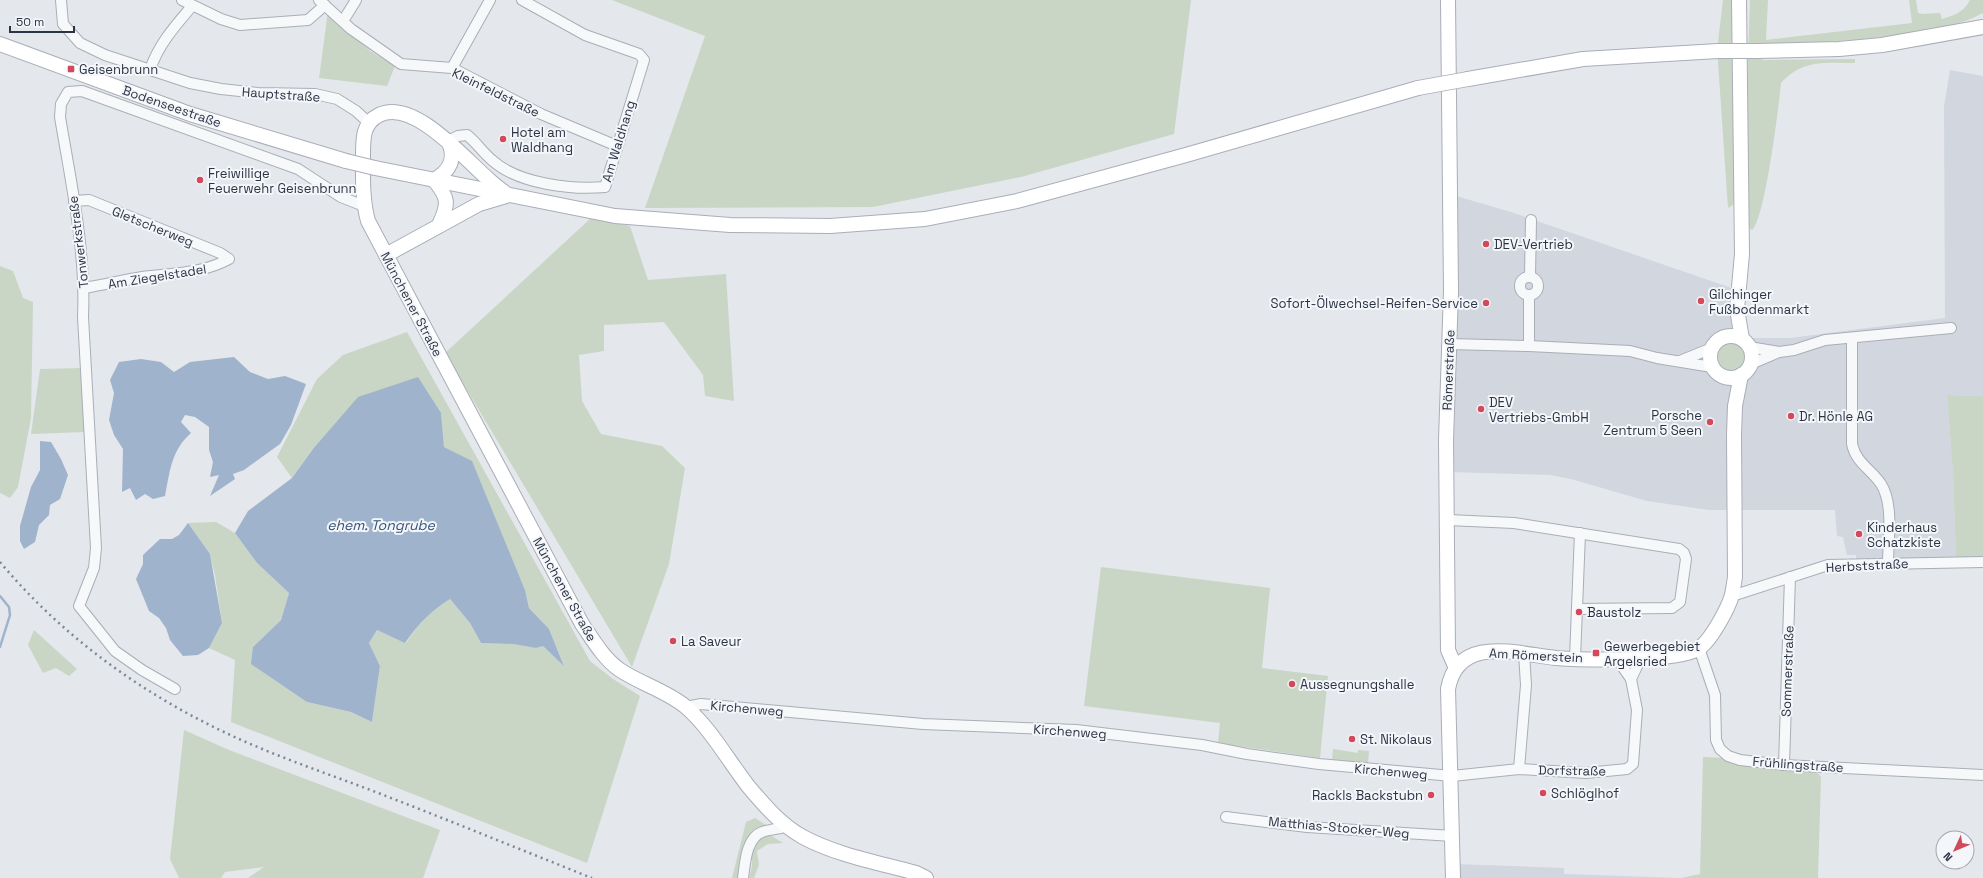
<svg xmlns="http://www.w3.org/2000/svg" width="1983" height="878" font-family="'Space Grotesk',sans-serif">
<rect width="100%" height="100%" fill="#e4e7ec"/>
<g fill="#d2d6de">
<path d="M1950,70L1983,76V396L1947,395L1953,470L1956,560L1856,562V555H1847L1843,537L1837,536L1835,510H1709L1647,501L1571,479L1550,475L1450,472L1456,196L1511,212L1743,292V331L1750,338H1790L1945,318L1944,106Z"/>
<path d="M1454,864L1564,868V874L1681,878H1455Z"/>
</g>
<g fill="#c9d6c5">
<path d="M612,0H1191L1174,134L1021,177L873,207L645,208L705,36Z"/>
<path d="M1723,0H1737V184L1733,205L1728,208L1718,62V42Z"/>
<path d="M1750,0H1768L1766,40L1912,23L1909,0H1916L1918,13L1922,14L1940,13L1942,19C1955,15 1964,12 1970,0H1983V13C1955,28 1924,32 1892,36C1850,41 1808,43 1765,45L1762,60L1855,59V63C1824,63 1803,59 1781,83C1779,105 1765,220 1752,230L1747,226L1748,60Z"/>
<path d="M328,11L370,51L395,66L387,86L319,78Z"/>
<path d="M591,218L630,226L648,280L726,274L734,401L705,396L703,375L664,322L604,325V351L579,355L582,401L601,434L662,446L685,468L669,564L632,667L445,353Z"/>
<path d="M0,266L13,271L23,298L33,302L31,418L18,487L10,498L0,493Z"/>
<path d="M407,332L590,661L613,679L640,696L587,863L231,722L235,660L209,648L222,623L215,575L210,554L188,523L216,522L235,533L257,563L289,593L281,620L253,647L307,702L351,712L372,722L380,666L369,643L377,630L406,643C418,624 431,611 450,599L470,623L481,643L513,644L536,648L543,646L564,665L549,629L529,608L525,590L472,462L444,447L441,413L313,449L292,478L277,457L317,379L343,355Z"/>
<circle cx="1731" cy="357" r="15"/>
<path d="M82,368L86,432L31,434L40,369Z"/>
<path d="M1947,395L1983,396V560H1956L1953,473Z"/>
<path d="M1101,567L1270,588L1262,668L1328,676L1320,758L1218,743L1220,723L1084,706Z"/>
<path d="M34,630L77,669L69,676L56,668L43,673L28,645Z"/>
<path d="M184,730L229,750L440,830L423,878H248L264,867L225,872L221,878H179L170,859Z"/>
<path d="M1333,749L1358,753V750L1369,751L1368,764L1332,760Z"/>
<path d="M1703,757L1724,758L1814,769L1821,777L1818,878H1681L1700,874Z"/>
<path d="M755,818L771,828L744,845L738,878H732L746,822Z"/>
<path d="M770,835L783,843L768,844L757,851L759,865L754,878H749L752,866V846L762,837Z"/>
</g>
<g fill="#9fb4cc">
<path d="M234,357L250,372L268,379L285,376L306,384L291,425L280,444L244,470L233,474L235,479L210,496L219,475L210,477L213,462L209,450V427L195,417L185,415L181,422L191,433C171,451 170,471 165,496L153,499L145,494L136,500L130,488L122,492L123,449L114,435L109,420L114,393L110,380L119,362L141,359L161,362L174,372L190,362Z"/>
<path d="M418,377L441,413L444,447L472,461L525,590L529,608L549,629L564,666L543,646L536,648L513,644L481,643L470,623L450,599C431,611 418,624 405,643L377,630L369,643L380,666L372,722L351,712L307,702L251,664L253,647L281,620L289,593L257,563L235,533L248,511L292,478L313,449L358,397Z"/>
<path d="M40,441L51,442L61,459L68,475L60,499L50,505L49,515L39,525L35,542L24,549L20,541V526L31,487L40,470Z"/>
<path d="M188,523L210,554L222,623L209,648L198,655L183,656L170,640L166,628L159,618L149,611L136,579L143,564V555L160,539H172L179,535Z"/>
</g>
<g fill="none" stroke-linecap="round" stroke-linejoin="round">
<path stroke="#9fb4cc" stroke-width="2.5" d="M0,596L9,607L10,615L0,647"/>
<defs>
<g id="street">
<path d="M61,0L63,24L80,43L105,55L190,83L221,89L258,93L315,94L337,99L356,111L368,122"/>
<path d="M182,0L221,19L240,25L308,20L325,5"/>
<path d="M319,0L351,29L401,64L452,68L541,114L617,146"/>
<path d="M343,21L356,0"/>
<path d="M452,68L490,0"/>
<path d="M150,70C158,45 175,26 192,6"/>
<path d="M448,141L458,136L467,135C477,143 483,153 493,161C519,184 572,190 605,187L644,60L639,54L585,35L522,0"/>
<path d="M74,201L89,200L220,253L229,259C202,274 171,273 142,277C123,280 104,285 84,288"/>
<path d="M1530,276L1531,220"/>
<circle cx="1529" cy="286" r="9"/>
<path d="M1852,338V444C1856,463 1871,469 1881,484C1894,504 1888,540 1888,563"/>
<path d="M1449,344L1529,346L1630,351L1657,358L1712,367"/>
<path d="M1529,346V295"/>
<path d="M1749,347L1779,352"/>
<path d="M1680,361L1712,348"/>
<path d="M1751,364L1779,352L1794,350L1825,340L1951,328"/>
<path d="M1448,520L1514,523L1679,549L1684,553L1686,559L1680,602L1672,608L1577,609"/>
<path d="M1732,596L1828,565L1983,562"/>
<path d="M1699,648L1715,695L1716,740L1720,749L1728,756L1740,760L1784,765L1983,775"/>
<path d="M1575,658L1580,533"/>
<path d="M1617,659L1631,679"/>
<path d="M175,689L142,670L115,651L79,606L94,568L96,548L83,317C86,250 71,183 60,117L61,104L68,92L82,91L298,169L341,197L364,206"/>
<path d="M686,707L701,704L923,724L1076,730L1202,745L1247,754L1319,764L1452,776L1519,769L1586,773L1627,769L1633,764L1637,710L1631,679L1641,658"/>
<path d="M1784,765L1790,577"/>
<path d="M1519,769L1526,685L1524,653"/>
<path d="M1226,817L1307,827L1453,836"/>
<path d="M743,878C745,864 746,838 762,832C768,830 775,829 781,828L784,824"/>
</g>
<g id="secondary">
<path d="M1448,0L1451,291L1446,440L1448,650L1455,666"/>
<path d="M1739,0L1742,254L1737,309L1742,339"/>
<path d="M0,44L190,114L346,161"/>
<path d="M1757,51L1839,49L1882,45L1983,27"/>
<path d="M1468,79L1583,59L1718,51"/>
<path d="M375,168L615,216L730,225L830,226L925,219L1017,201L1186,155L1418,88"/>
<path d="M434,180C449,198 449,204 439,225"/>
<path d="M434,180C450,171 457,158 448,141"/>
<path d="M508,195C501,190 493,184 487,178C464,158 413,98 379,115C363,123 363,138 363,154C363,176 362,199 368,221L582,624C593,640 604,659 620,670C641,684 667,691 686,707C711,729 728,760 748,786C764,805 781,825 803,837C836,855 880,863 916,873L926,878"/>
<path d="M386,255L479,204L506,196"/>
<circle cx="1731" cy="357" r="21"/>
<path d="M1453,878L1448,689C1458,634 1517,654 1556,658C1584,660 1675,662 1698,649C1710,642 1728,609 1732,595C1733,590 1734,583 1735,577L1734,435L1735,406L1741,375"/>
</g>
</defs>
<use href="#street" stroke="#a9aeb7" stroke-width="12"/>
<use href="#secondary" stroke="#a9aeb7" stroke-width="16"/>
<use href="#street" stroke="#f7f8fa" stroke-width="10"/>
<use href="#secondary" stroke="#fff" stroke-width="14"/>
<path stroke="#7d8696" stroke-width="2.5" stroke-dasharray="2 4" stroke-linecap="butt" d="M0,562C61,635 138,691 224,732C272,755 323,772 373,791C446,819 519,849 592,878"/>
<defs>
<g id="secondary-bridge">
<path d="M1718,51H1757"/>
<path d="M1418,88L1468,79"/>
<path d="M346,161L375,168"/>
</g>
</defs>
<use href="#secondary-bridge" stroke="#a9aeb7" stroke-width="16" stroke-linecap="butt"/>
<use href="#secondary-bridge" stroke="#fff" stroke-width="14"/>
</g>
<g fill="#d1495b" stroke="#f4f6f9" stroke-width="1.5">
<rect x="67" y="65" width="8" height="8" rx="2"/>
<circle cx="503" cy="139" r="4"/>
<circle cx="200" cy="180" r="4"/>
<circle cx="1486" cy="244" r="4"/>
<circle cx="1701" cy="301" r="4"/>
<circle cx="1486" cy="303" r="4"/>
<circle cx="1481" cy="409" r="4"/>
<circle cx="1791" cy="416" r="4"/>
<circle cx="1710" cy="422" r="4"/>
<circle cx="1859" cy="534" r="4"/>
<circle cx="1579" cy="612" r="4"/>
<circle cx="673" cy="641" r="4"/>
<rect x="1592" y="649" width="8" height="8" rx="2"/>
<circle cx="1292" cy="684" r="4"/>
<circle cx="1352" cy="739" r="4"/>
<circle cx="1543" cy="793" r="4"/>
<circle cx="1431" cy="795" r="4"/>
</g>
<g text-anchor="middle" stroke-width="4" stroke-linejoin="round" paint-order="stroke">
<g font-size="13" fill="#2b3445" stroke="#f4f6f9" text-anchor="start">
<text x="79" y="74">Geisenbrunn</text>
<text x="511" y="137">Hotel am<tspan x="511" dy="15">Waldhang</tspan></text>
<text x="208" y="178">Freiwillige<tspan x="208" dy="15">Feuerwehr Geisenbrunn</tspan></text>
<text x="1494" y="249">DEV-Vertrieb</text>
<text x="1709" y="299">Gilchinger<tspan x="1709" dy="15">Fußbodenmarkt</tspan></text>
<text x="1478" y="308" text-anchor="end">Sofort-Ölwechsel-Reifen-Service</text>
<text x="1489" y="407">DEV<tspan x="1489" dy="15">Vertriebs-GmbH</tspan></text>
<text x="1702" y="420" text-anchor="end">Porsche<tspan x="1702" dy="15">Zentrum 5 Seen</tspan></text>
<text x="1799" y="421">Dr. Hönle AG</text>
<text x="1867" y="532">Kinderhaus<tspan x="1867" dy="15">Schatzkiste</tspan></text>
<text x="1587" y="617">Baustolz</text>
<text x="681" y="646">La Saveur</text>
<text x="1604" y="651">Gewerbegebiet<tspan x="1604" dy="15">Argelsried</tspan></text>
<text x="1300" y="689">Aussegnungshalle</text>
<text x="1360" y="744">St. Nikolaus</text>
<text x="1551" y="798">Schlöglhof</text>
<text x="1423" y="800" text-anchor="end">Rackls Backstubn</text>
</g>
<g font-size="13" fill="#2b3445" stroke="#f4f6f9">
<text transform="translate(496 92) rotate(26)" y="5">Kleinfeldstraße</text>
<text transform="translate(281 94) rotate(4)" y="5">Hauptstraße</text>
<text transform="translate(172 106) rotate(19)" y="5">Bodenseestraße</text>
<text transform="translate(618 141) rotate(-73)" y="5">Am Waldhang</text>
<text transform="translate(153 226) rotate(22)" y="5">Gletscherweg</text>
<text transform="translate(78 242) rotate(-97)" y="5">Tonwerkstraße</text>
<text transform="translate(157 276) rotate(-9)" y="5">Am Ziegelstadel</text>
<text transform="translate(412 304) rotate(62)" y="5">Münchener Straße</text>
<text transform="translate(1448 370) rotate(-88)" y="5">Römerstraße</text>
<text transform="translate(1867 565) rotate(-3)" y="5">Herbststraße</text>
<text transform="translate(565 589) rotate(61)" y="5">Münchener Straße</text>
<text transform="translate(1536 655) rotate(3)" y="5">Am Römerstein</text>
<text transform="translate(1787 671) rotate(-88)" y="5">Sommerstraße</text>
<text transform="translate(747 708) rotate(5)" y="5">Kirchenweg</text>
<text transform="translate(1070 731) rotate(4)" y="5">Kirchenweg</text>
<text transform="translate(1798 764) rotate(4)" y="5">Frühlingstraße</text>
<text transform="translate(1572 770) rotate(1)" y="5">Dorfstraße</text>
<text transform="translate(1391 771) rotate(5)" y="5">Kirchenweg</text>
<text transform="translate(1339 827) rotate(5)" y="5">Matthias-Stocker-Weg</text>
</g>
<g font-size="14" font-style="italic" fill="#34527a" stroke="#f4f6f9">
<text x="381" y="530">ehem. Tongrube</text>
</g>
</g>
<g transform="translate(1955 850) rotate(226)"><circle r="19" fill="#f4f6f9" stroke="#a4a8b1"/>
<path d="M0-3L7 15L0 10L-7 15Z" fill="#d1495b"/>
<text y="-6" font-size="11" font-weight="bold" text-anchor="middle" fill="#2b3445">N</text>
</g>
<path d="M10 26v6h64v-6" fill="none" stroke="#2b3445" stroke-width="2"/>
<text x="16" y="26" font-size="12" fill="#2b3445" stroke="#f4f6f9" stroke-width="3" paint-order="stroke">50 m</text>
</svg>
